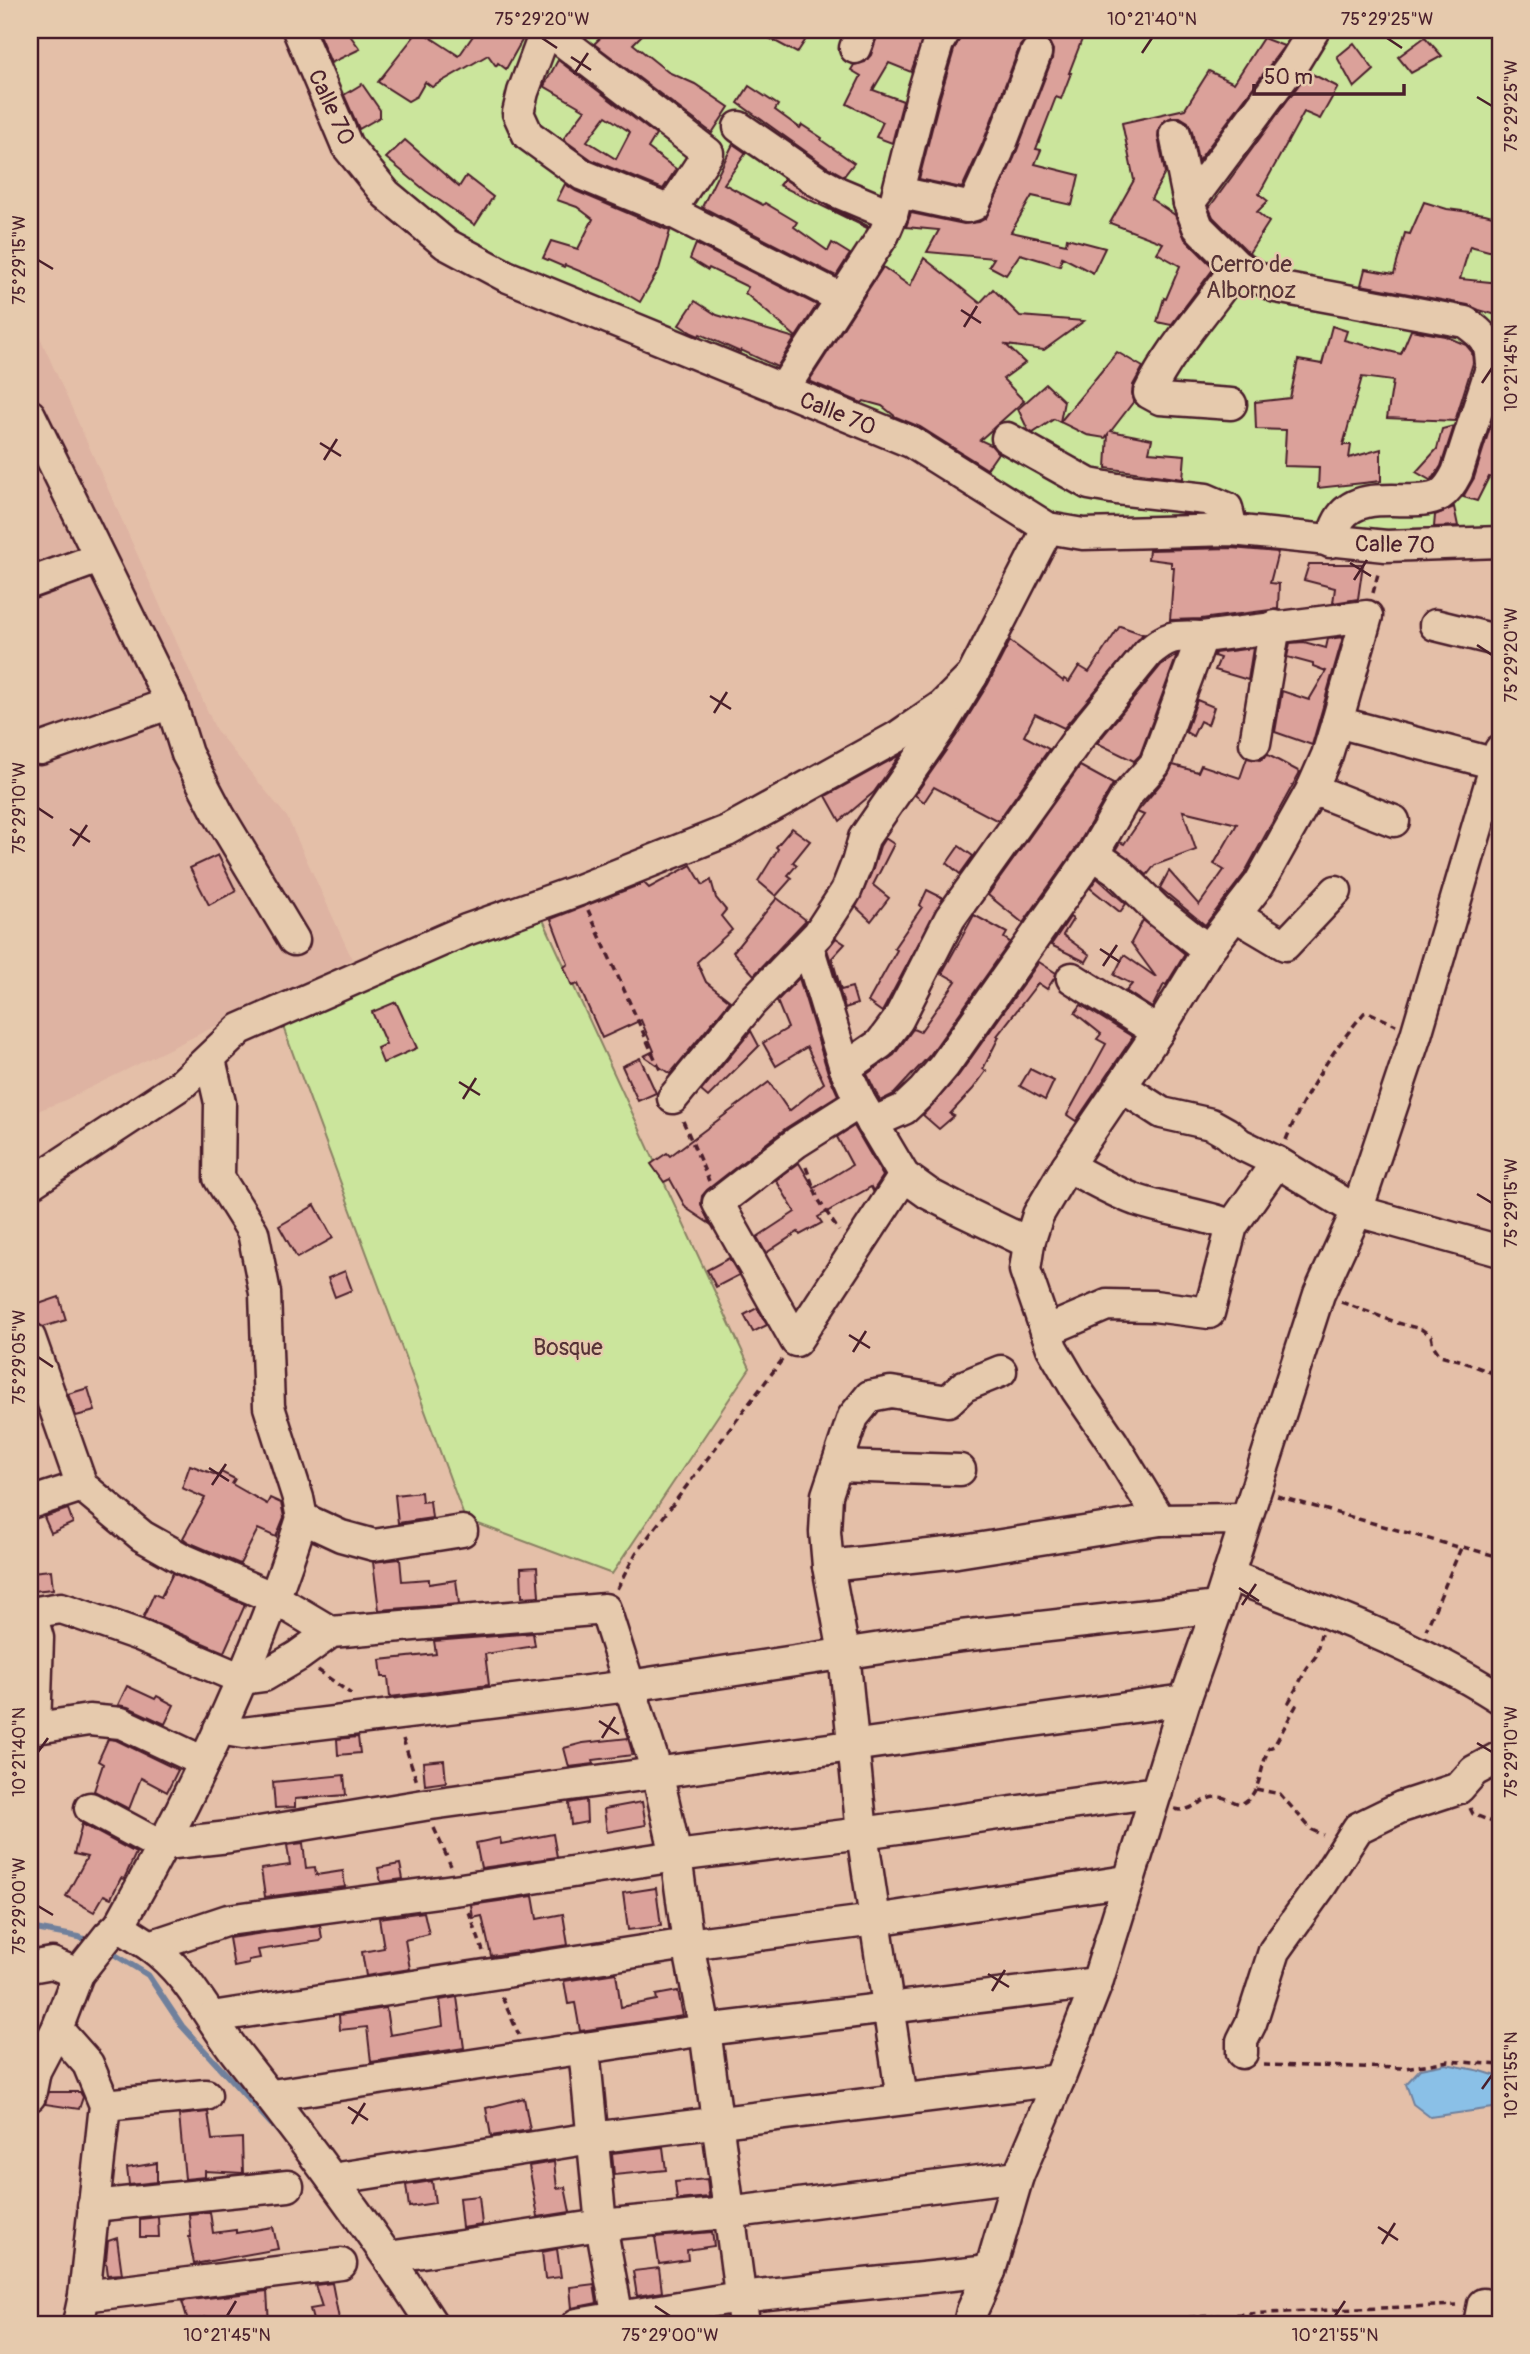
<svg xmlns="http://www.w3.org/2000/svg" width="1530" height="2354" font-family="Pangolin,sans-serif">
<rect width="100%" height="100%" fill="#e4bfa8"/>
<filter id="ink" filterUnits="userSpaceOnUse"><feTurbulence type="fractalNoise" baseFrequency=".0143" numOctaves="2"/><feDisplacementMap in="SourceGraphic" scale="14" xChannelSelector="R" yChannelSelector="G"/><feConvolveMatrix kernelMatrix="1 2 1 2 8 2 1 2 1" color-interpolation-filters="sRGB"/></filter>
<g filter="url(#ink)">
<path fill="#deb3a2" d="M30,315L216,730L287,817L352,959L63,1101L30,1114Z"/>
<g fill="#cbe59c" stroke="#8a8264" stroke-width="2">
<path d="M303,30H1500V534L1052,523L449,239L351,141Z"/>
<path d="M539,911L750,1368L612,1574L465,1519L282,1024Z"/>
</g>
<path fill="#8ac0e7" stroke="#70809c" stroke-width="2" d="M1446,2064L1481,2071L1500,2077V2095L1493,2108L1430,2117L1413,2104L1406,2084L1420,2069Z"/>
<g fill="none" stroke-linecap="round" stroke-linejoin="round">
<g stroke="#70809c" stroke-width="6">
<path d="M30,1928L79,1937L91,1942"/>
<path d="M107,1950L148,1975L182,2026L285,2139"/>
</g>
</g>
<g fill="#dba19a" stroke="#4a1f2b" stroke-width="2" fill-rule="evenodd">
<path d="M317,30H346L360,49L331,63Z"/>
<path d="M419,30L459,56L477,30H515L525,35L506,69L498,63L496,66L488,55L432,87L425,82L417,96L408,101L378,82Z"/>
<path d="M609,30H647L633,44L668,72L695,84L729,107L712,133L594,44Z"/>
<path d="M754,30H812L797,53Z"/>
<path d="M879,30H926L911,72L889,63L873,90L903,101L892,143L876,137L883,122L847,104L861,76L851,70L854,65L865,62L871,55Z"/>
<path d="M963,30H1071L1084,34L1069,73H1071L1061,99L1056,97L1036,149L1041,150L1035,164L1079,175L1072,205L1032,196L1011,232L1066,244L1067,238L1105,248L1093,273L1062,257L1060,266L1020,254L1006,275L989,266L994,258L927,252L939,230L906,227L911,213L964,224L979,222L986,218L1014,158L1052,59L1053,50L1049,42L1043,37L1033,36L1026,39L1020,46L982,145L962,188L919,179L940,97L954,50Z"/>
<path d="M1425,37L1442,56L1411,73L1398,57Z"/>
<path d="M1263,38L1284,46L1198,161L1192,131L1188,122L1180,117H1172L1164,121L1159,128L1158,137L1165,173L1151,199L1175,215L1185,239L1214,268L1171,325L1157,322L1164,298L1166,299L1180,266L1157,253L1163,243L1110,223L1134,180L1122,123L1185,109L1209,71L1234,83Z"/>
<path d="M1354,43L1374,70L1354,88L1337,57Z"/>
<path d="M558,60L656,135L648,148L676,169L663,189L592,160L567,142L564,138L585,110L544,86ZM606,116L630,132L616,159L587,141Z"/>
<path d="M1308,72L1338,87L1320,119L1304,112L1259,194L1268,201L1257,212L1269,222L1249,253L1213,217L1209,208Z"/>
<path d="M362,84L380,110V117L359,129L344,95Z"/>
<path d="M749,86L778,105L775,110L800,128L802,125L822,138L821,140L854,163L844,176L826,166L738,103Z"/>
<path d="M405,140L459,187L466,176L493,197L475,225L426,191L386,158Z"/>
<path d="M733,144L746,153L724,184L763,205L765,203L797,222L794,227L828,251L832,243L850,254L836,276L702,207Z"/>
<path d="M784,179L829,207L868,226L867,228L779,185Z"/>
<path d="M565,184L576,191L670,231L659,269L640,302L606,282L565,265L564,267L543,258L551,241L578,249L593,219L577,207L557,200Z"/>
<path d="M1424,202L1447,209L1485,214L1500,218V254L1470,246L1460,279L1500,283V316L1479,310L1468,305L1361,285L1365,269L1394,274L1405,233L1410,234Z"/>
<path d="M696,244L817,305L796,337L745,293L748,287L709,268L708,270L690,259Z"/>
<path d="M924,258L980,303L993,289L1020,316L1084,321L1044,350L1006,345L1025,363L1003,379L1024,401L980,440L991,445L998,453L987,469L920,427L896,417L882,406L864,401L862,403L809,381L883,267L910,286Z"/>
<path d="M695,301L717,315L795,338L777,367L741,350L740,352L700,334L699,336L692,333L679,325Z"/>
<path d="M1332,326L1347,331L1344,340L1401,354L1411,330L1445,336L1466,345L1472,352L1473,363L1455,421L1387,418L1393,381L1362,377L1343,445H1351L1349,458L1381,449V481L1318,488L1319,467L1284,466L1286,430L1256,429L1255,402L1290,398L1298,360L1322,364Z"/>
<path d="M1117,352L1143,367L1133,385L1132,393L1134,401L1111,431L1152,439L1149,452L1185,455L1183,479L1106,468L1108,434L1105,438L1087,435L1060,422Z"/>
<path d="M1046,384L1064,401L1060,422L1054,419L1033,433L1028,430L1018,409Z"/>
<path d="M1500,396V467L1497,479L1489,477L1477,501L1463,497L1474,478Z"/>
<path d="M1454,426L1441,466L1434,477L1430,480L1416,472L1437,449L1442,429Z"/>
<path d="M1454,507L1458,526L1434,527L1435,515Z"/>
<path d="M1231,548L1278,552L1270,583L1279,584L1278,609L1201,619L1170,620L1174,567H1171V562L1148,559L1149,550Z"/>
<path d="M1309,564H1363L1358,599L1333,603L1335,588L1304,580Z"/>
<path d="M1120,626L1143,634L1064,728L1035,714L1024,736L1049,749L998,821L934,787L924,802L915,795L956,736L988,684L1010,641L1063,681L1064,679L1069,682L1079,666L1089,672Z"/>
<path d="M1343,637L1312,745L1275,732L1282,691L1309,700L1326,671L1313,666V664L1287,657L1290,643L1304,642L1326,648L1328,639Z"/>
<path d="M1253,648L1248,680L1215,670L1220,658L1214,656L1215,653Z"/>
<path d="M1177,655L1140,755L1134,761L1097,743L1161,665Z"/>
<path d="M1197,700L1214,707L1208,725L1200,721L1193,736L1186,732Z"/>
<path d="M900,755L874,792L840,821L826,796Z"/>
<path d="M1268,755L1300,772L1244,874L1205,925L1160,888L1169,871L1199,905L1224,870L1214,864L1237,824L1183,811L1196,850L1155,865L1147,875L1116,849L1120,842L1124,844L1144,815L1137,812L1168,775L1173,765L1198,772L1201,765L1240,778L1247,758L1260,760Z"/>
<path d="M1080,766L1113,784L1078,845L1023,923L988,895Z"/>
<path d="M792,828L810,841L793,862L797,865L788,875L792,878L776,896L758,881L778,849L776,847Z"/>
<path d="M885,838L894,844L873,885L889,898L871,921L856,907L873,869L880,846Z"/>
<path d="M959,846L973,856L960,874L947,863Z"/>
<path d="M218,855L236,891L209,905L190,868Z"/>
<path d="M691,865L703,885L711,880L716,898L726,910L721,916L732,930L697,962L706,982L730,1001L670,1074L644,1056L654,1051L641,1020L602,1038L578,984L572,986L564,967L568,964L551,919L644,883L649,888Z"/>
<path d="M1097,878L1126,904L1120,912L1090,888Z"/>
<path d="M927,890L943,898L882,1012L868,1002L897,950L894,948L922,907L920,905Z"/>
<path d="M777,898L806,920L754,975L733,952Z"/>
<path d="M974,915L1007,933L1004,938L1010,942L930,1055L894,1094L880,1101L867,1074L894,1055L913,1029L920,1032L956,981L942,973Z"/>
<path d="M1070,917L1073,919L1063,935L1090,955L1086,962L1051,945Z"/>
<path d="M1143,920L1185,954L1166,985L1164,984L1152,1008L1126,991L1132,984L1114,975L1124,955L1156,977L1131,943Z"/>
<path d="M836,938L845,944L832,958L841,990L852,987L857,1004L845,1008L827,949Z"/>
<path d="M1039,962L1056,973L1055,977L1047,989L1038,983L997,1036L999,1037L983,1069L986,1071L973,1089L950,1114L954,1116L939,1129L923,1115L958,1076Z"/>
<path d="M799,978L828,1073L838,1095L786,1128L707,1190L702,1196L701,1204L710,1224L686,1208L670,1179L664,1182L651,1164L667,1153L670,1156L769,1082L789,1111L824,1083L807,1047L776,1066L763,1043L788,1028L777,1001Z"/>
<path d="M396,1002L417,1048L383,1063L377,1048L386,1044L372,1012Z"/>
<path d="M1081,1005L1133,1037L1076,1121L1067,1115L1106,1044L1097,1039L1101,1034L1075,1013Z"/>
<path d="M751,1031L759,1046L708,1097L701,1091Z"/>
<path d="M640,1058L656,1093L638,1101L622,1066Z"/>
<path d="M1030,1069L1054,1081L1045,1100L1020,1086Z"/>
<path d="M854,1126L883,1176L873,1191L871,1187L818,1217L822,1223L800,1235L798,1232L766,1253L757,1237L795,1212L776,1180L799,1163L814,1188L852,1165L837,1137Z"/>
<path d="M315,1205L333,1238L297,1258L279,1226Z"/>
<path d="M729,1258L739,1275L716,1287L707,1270Z"/>
<path d="M345,1271L352,1290L335,1297L328,1278Z"/>
<path d="M59,1297L66,1320L43,1327L31,1321L30,1307Z"/>
<path d="M757,1308L767,1325L753,1332L744,1315Z"/>
<path d="M88,1388L95,1411L76,1416L68,1394Z"/>
<path d="M190,1465L219,1476L221,1472L235,1479L232,1484L267,1504L270,1498L281,1503L284,1517L276,1537L258,1529L240,1564L188,1542L183,1538L205,1498L182,1488Z"/>
<path d="M421,1492L422,1502L430,1501L432,1518L398,1523L395,1495Z"/>
<path d="M68,1509L73,1523L51,1533L44,1517Z"/>
<path d="M400,1559L402,1581L429,1579V1584L456,1580L459,1604L379,1610L373,1562Z"/>
<path d="M537,1567L539,1596L522,1597L521,1568Z"/>
<path d="M51,1570L53,1589L33,1591L31,1572Z"/>
<path d="M173,1573L245,1605L224,1652L143,1618L154,1594L161,1597Z"/>
<path d="M533,1633L535,1646L485,1654L489,1685L390,1697L388,1677H382L380,1660L436,1654L434,1641Z"/>
<path d="M127,1686L155,1699L157,1696L174,1705L165,1724L128,1707L118,1705Z"/>
<path d="M358,1737L360,1753L338,1755L337,1739Z"/>
<path d="M628,1738L633,1755L593,1760L594,1764L569,1767L564,1748L583,1743Z"/>
<path d="M108,1739L116,1740L178,1770L167,1792L141,1778L129,1809L94,1791L103,1764L98,1761Z"/>
<path d="M444,1760L446,1782L425,1785L423,1762Z"/>
<path d="M344,1775L346,1795L295,1799V1807L275,1808L273,1782Z"/>
<path d="M586,1800L587,1822L571,1825L569,1803Z"/>
<path d="M642,1802L646,1825L607,1832L604,1809Z"/>
<path d="M82,1824L136,1853L124,1879L121,1878L111,1898L104,1895L94,1912L66,1896L87,1857L74,1854Z"/>
<path d="M553,1834L557,1857L481,1868L476,1843L500,1838L501,1844Z"/>
<path d="M303,1843L306,1868L315,1867L316,1875L343,1871L345,1887L265,1897L261,1869L290,1865L287,1845Z"/>
<path d="M400,1864L403,1879L381,1882L378,1868Z"/>
<path d="M656,1888L661,1926L628,1930L623,1893Z"/>
<path d="M533,1896L537,1919L563,1914L568,1945L491,1956L482,1916L473,1918L471,1905Z"/>
<path d="M424,1912L429,1934L405,1940L410,1969L366,1976L362,1952L384,1948L379,1918Z"/>
<path d="M320,1925L322,1939L320,1941L258,1950L260,1958L249,1960V1964L234,1967L229,1938Z"/>
<path d="M616,1973L621,2007L657,2000L656,1995L678,1991L683,2016L580,2031L575,2003L568,2004L564,1981Z"/>
<path d="M457,1997L464,2048L371,2062L367,2027L340,2030L339,2015L386,2008L390,2035L443,2026L440,2000Z"/>
<path d="M49,2092H80L83,2097L79,2109L45,2104Z"/>
<path d="M524,2098L530,2130L491,2136L486,2108Z"/>
<path d="M208,2112L212,2140L242,2138L243,2173L205,2171V2177L185,2179L179,2115Z"/>
<path d="M663,2147L666,2170L614,2175L612,2153Z"/>
<path d="M554,2162L557,2188L565,2187L570,2212L538,2217L529,2166Z"/>
<path d="M157,2163V2182L129,2185L127,2168Z"/>
<path d="M707,2179L709,2197L677,2200L675,2182Z"/>
<path d="M432,2181L435,2203L409,2207L406,2185Z"/>
<path d="M479,2196L482,2225L462,2228L459,2198Z"/>
<path d="M210,2212L213,2233L236,2230V2233L273,2227L278,2249L194,2264L189,2237H191L189,2214Z"/>
<path d="M158,2217L159,2237H140V2219Z"/>
<path d="M712,2232L714,2246L687,2250L688,2260L659,2264L655,2237Z"/>
<path d="M117,2238L122,2274L108,2275L106,2260L108,2241Z"/>
<path d="M557,2249L561,2277L545,2279L542,2252Z"/>
<path d="M659,2268L662,2292L637,2296L633,2271Z"/>
<path d="M332,2283L340,2324H314L310,2309L322,2307L315,2285Z"/>
<path d="M594,2284L597,2303L572,2308L570,2287Z"/>
<path d="M267,2291L269,2324H208L207,2317L196,2320V2324H189L182,2301Z"/>
</g>
<g fill="none" stroke-linecap="round" stroke-linejoin="round">
<defs>
<g id="minor">
<path d="M298,30L347,146L386,194L446,244L506,276L911,442L1048,528L1083,534L1232,530L1386,546L1500,542"/>
<path d="M546,30L523,92L518,113L528,135L583,175L670,211L841,298"/>
<path d="M548,30L708,153L670,211"/>
<path d="M855,48L862,30"/>
<path d="M739,127L817,181L837,192L892,215"/>
<path d="M1175,134L1189,203L1198,227L1237,266L1276,287L1465,322C1486,337 1491,342 1491,368L1457,473C1453,481 1448,490 1440,495C1415,509 1363,487 1341,517C1336,524 1333,534 1330,542"/>
<path d="M898,192L967,207L974,205L998,152L1036,53"/>
<path d="M1189,203L1295,61L1314,30"/>
<path d="M782,391L884,234L892,215L923,92L938,43L946,30"/>
<path d="M1231,404L1160,399L1149,393C1171,347 1208,309 1237,266"/>
<path d="M30,415L171,703L187,754L219,815L294,940"/>
<path d="M1007,438L1089,484L1117,489L1206,499L1227,508L1232,530"/>
<path d="M30,583L99,558"/>
<path d="M1435,625L1500,641"/>
<path d="M1337,722L1496,764"/>
<path d="M1255,743L1275,626"/>
<path d="M40,749L171,703"/>
<path d="M1312,789L1394,821"/>
<path d="M1093,854L1118,871L1157,910L1208,950"/>
<path d="M1236,916L1285,945L1336,891"/>
<path d="M808,946L845,1068L860,1102L904,1176L929,1194L958,1209L1029,1243"/>
<path d="M1072,978L1158,1032"/>
<path d="M845,1068L880,1044L898,1020L950,918L1078,739L1148,653C1169,634 1176,636 1202,637L1367,616L1337,722L1327,755L1312,789L1259,884L1208,950L1158,1032L1067,1166L1038,1215L1029,1243L1025,1270L1052,1348L1076,1389L1113,1443L1160,1520"/>
<path d="M1122,1087L1162,1113L1211,1124L1227,1133L1240,1144L1277,1162L1357,1211L1500,1251"/>
<path d="M673,1098L752,1002L818,934L846,891L857,863L864,838L941,727L972,676L1048,528"/>
<path d="M860,1102L797,1142L718,1203L796,1341L904,1176"/>
<path d="M872,1123L904,1109L923,1091L944,1066L1093,854L1127,795L1155,764L1202,637"/>
<path d="M1067,1166C1090,1178 1112,1191 1136,1200C1168,1211 1200,1213 1232,1226"/>
<path d="M30,1184L182,1084L240,1029L466,930L579,890L727,831L897,737L942,706L972,676"/>
<path d="M1046,1331L1107,1305L1154,1306L1209,1313L1232,1226L1277,1162"/>
<path d="M30,1338L82,1486L142,1536L183,1559L274,1598L331,1632"/>
<path d="M837,1466L960,1470"/>
<path d="M30,1503L82,1486"/>
<path d="M302,1518L341,1536L374,1545L462,1531"/>
<path d="M828,1566L957,1552L1160,1520L1245,1519"/>
<path d="M1228,1575C1322,1610 1415,1644 1500,1698"/>
<path d="M30,1611L38,1638L35,1728"/>
<path d="M30,1613L61,1608L73,1612L139,1635L242,1679L264,1676L298,1656L331,1632L605,1609L657,1772L676,1856L688,1944L705,2030L744,2324"/>
<path d="M30,1729L89,1720L121,1723L204,1762"/>
<path d="M219,1729L243,1733L629,1686L961,1636L1218,1607"/>
<path d="M90,1808L155,1843L165,1844L229,1837L424,1805L1185,1700"/>
<path d="M119,1926L150,1946L228,1920L461,1889L676,1856L862,1833L1157,1792"/>
<path d="M150,1946C188,1973 208,2017 236,2053C305,2141 372,2230 432,2324"/>
<path d="M30,1967L52,1963L78,1974"/>
<path d="M212,2017L688,1944L875,1920L1126,1881"/>
<path d="M57,2029L88,2064L105,2105L84,2296L78,2324"/>
<path d="M584,2049L601,2225L619,2324"/>
<path d="M1242,2053V2041L1251,2023L1274,1951L1322,1884L1358,1828L1401,1807L1459,1788L1474,1771L1500,1757"/>
<path d="M272,2095L705,2030L1097,1983"/>
<path d="M30,2096L35,2071L57,2029L78,1974L108,1936L119,1926C192,1796 257,1660 302,1518L298,1498L269,1407L265,1293L253,1232L219,1178L220,1103L210,1059"/>
<path d="M902,2099L862,1833L844,1653L828,1566L825,1532L827,1495L853,1417L870,1396L891,1392L948,1401L964,1386L1001,1371"/>
<path d="M105,2105L206,2095"/>
<path d="M332,2179L592,2138L1059,2080"/>
<path d="M93,2206L288,2186"/>
<path d="M389,2257L601,2225L727,2213L1018,2176"/>
<path d="M84,2296L341,2264"/>
<path d="M577,2324L739,2297L990,2271"/>
<path d="M969,2324L972,2311L990,2271L1018,2176L1059,2080L1097,1983L1185,1700L1218,1607L1319,1294L1357,1211L1416,1035L1500,750"/>
<path d="M1479,2324L1483,2304"/>
</g>
</defs>
<use href="#minor" stroke="#4a1f2b" stroke-width="35"/>
<g stroke="#4a1f2b" stroke-width="3.5" stroke-dasharray="7 5" stroke-linecap="butt">
<path d="M1373,593L1379,570"/>
<path d="M588,910L661,1072"/>
<path d="M683,1121L709,1181"/>
<path d="M1286,1140C1304,1094 1332,1051 1364,1013L1368,1012L1396,1025"/>
<path d="M806,1167L818,1199L839,1231"/>
<path d="M1341,1302L1398,1323L1421,1329L1431,1336L1433,1345L1440,1355L1459,1360L1500,1376"/>
<path d="M1277,1496L1461,1548L1426,1630"/>
<path d="M1463,1547L1500,1557"/>
<path d="M617,1589L636,1553L782,1360"/>
<path d="M318,1670L351,1694"/>
<path d="M403,1739L417,1782"/>
<path d="M1256,1789L1280,1794L1312,1830L1323,1835"/>
<path d="M1470,1808L1473,1814L1500,1825"/>
<path d="M1175,1809C1192,1814 1202,1796 1218,1797C1227,1797 1232,1802 1240,1804C1261,1797 1260,1766 1269,1748L1274,1746L1296,1706L1289,1702L1307,1668L1316,1656L1321,1634"/>
<path d="M434,1828L451,1866"/>
<path d="M469,1912L483,1951"/>
<path d="M502,1997L519,2035"/>
<path d="M1263,2065L1405,2068L1449,2061L1500,2065"/>
<path d="M1093,2324C1109,2317 1147,2320 1167,2319C1264,2312 1360,2309 1457,2305"/>
</g>
<use href="#minor" stroke="#e6caad" stroke-width="30"/>
</g>
</g>
<path fill="none" stroke="#4a1f2b" stroke-width="2.5" d="M542,38L557,48M1387,38L1402,48M1142,53L1152,38M571,57L591,70M574,74L588,53M1477,97L1492,106M38,260L53,269M961,310L981,323M964,327L977,306M1482,383L1492,368M320,443L341,456M324,460L337,439M1350,563L1371,576M1354,580L1367,560M1477,645L1492,655M710,696L731,709M714,713L727,692M38,808L53,818M70,829L90,842M73,846L87,825M1100,949L1120,962M1103,966L1117,945M459,1082L480,1095M463,1099L476,1078M1477,1194L1492,1203M849,1335L870,1348M853,1352L866,1331M38,1357L53,1367M209,1468L229,1481M212,1485L226,1464M1239,1588L1259,1601M1242,1605L1256,1584M599,1721L619,1734M602,1738L615,1717M1477,1743L1492,1752M38,1752L48,1738M38,1906L53,1915M988,1974L1009,1987M992,1991L1005,1970M1482,2089L1492,2075M348,2107L368,2120M352,2124L365,2103M1378,2227L1398,2240M1382,2244L1395,2223M655,2306L670,2316M227,2316L236,2301M1335,2316L1345,2301"/>
<g text-anchor="middle" stroke-width="5" stroke-linejoin="round" paint-order="stroke">
<g font-size="23" fill="#4a1f2b" stroke="#e6caad">
<text transform="translate(332 107) rotate(65)" y="8">Calle 70</text>
<text transform="translate(838 413) rotate(22)" y="8">Calle 70</text>
<text transform="translate(1395 544) rotate(1)" y="8">Calle 70</text>
</g>
<g font-size="23" fill="#573336" stroke="#e6caad">
<text x="1251" y="272">Cerro de<tspan x="1251" dy="26">Albornoz</tspan></text>
<text x="568" y="1355">Bosque</text>
</g>
</g>
<rect width="1530" height="2354" fill="none" stroke="#e6caad" stroke-width="77"/>
<path d="M1254 84v10h150v-10" fill="none" stroke="#4a1f2b" stroke-width="3.5"/>
<text x="1264" y="84" font-size="21" fill="#4a1f2b" stroke="#e6caad" stroke-width="5" paint-order="stroke">50 m</text>
<rect x="38" y="38" width="1454" height="2278" fill="none" stroke="#4a1f2b" stroke-width="2.5"/>
<g font-size="18" text-anchor="middle" fill="#4a1f2b">
<text x="542" y="25">75°29'20"W</text>
<text x="1152" y="25">10°21'40"N</text>
<text x="1387" y="25">75°29'25"W</text>
<text transform="translate(1511 106) rotate(-90)" y="6">75°29'25"W</text>
<text transform="translate(19 260) rotate(-90)" y="6">75°29'15"W</text>
<text transform="translate(1511 368) rotate(-90)" y="6">10°21'45"N</text>
<text transform="translate(1511 655) rotate(-90)" y="6">75°29'20"W</text>
<text transform="translate(19 808) rotate(-90)" y="6">75°29'10"W</text>
<text transform="translate(1511 1203) rotate(-90)" y="6">75°29'15"W</text>
<text transform="translate(19 1357) rotate(-90)" y="6">75°29'05"W</text>
<text transform="translate(1511 1752) rotate(-90)" y="6">75°29'10"W</text>
<text transform="translate(19 1752) rotate(-90)" y="6">10°21'40"N</text>
<text transform="translate(19 1906) rotate(-90)" y="6">75°29'00"W</text>
<text transform="translate(1511 2075) rotate(-90)" y="6">10°21'55"N</text>
<text x="227" y="2341">10°21'45"N</text>
<text x="670" y="2341">75°29'00"W</text>
<text x="1335" y="2341">10°21'55"N</text>
</g>
</svg>
